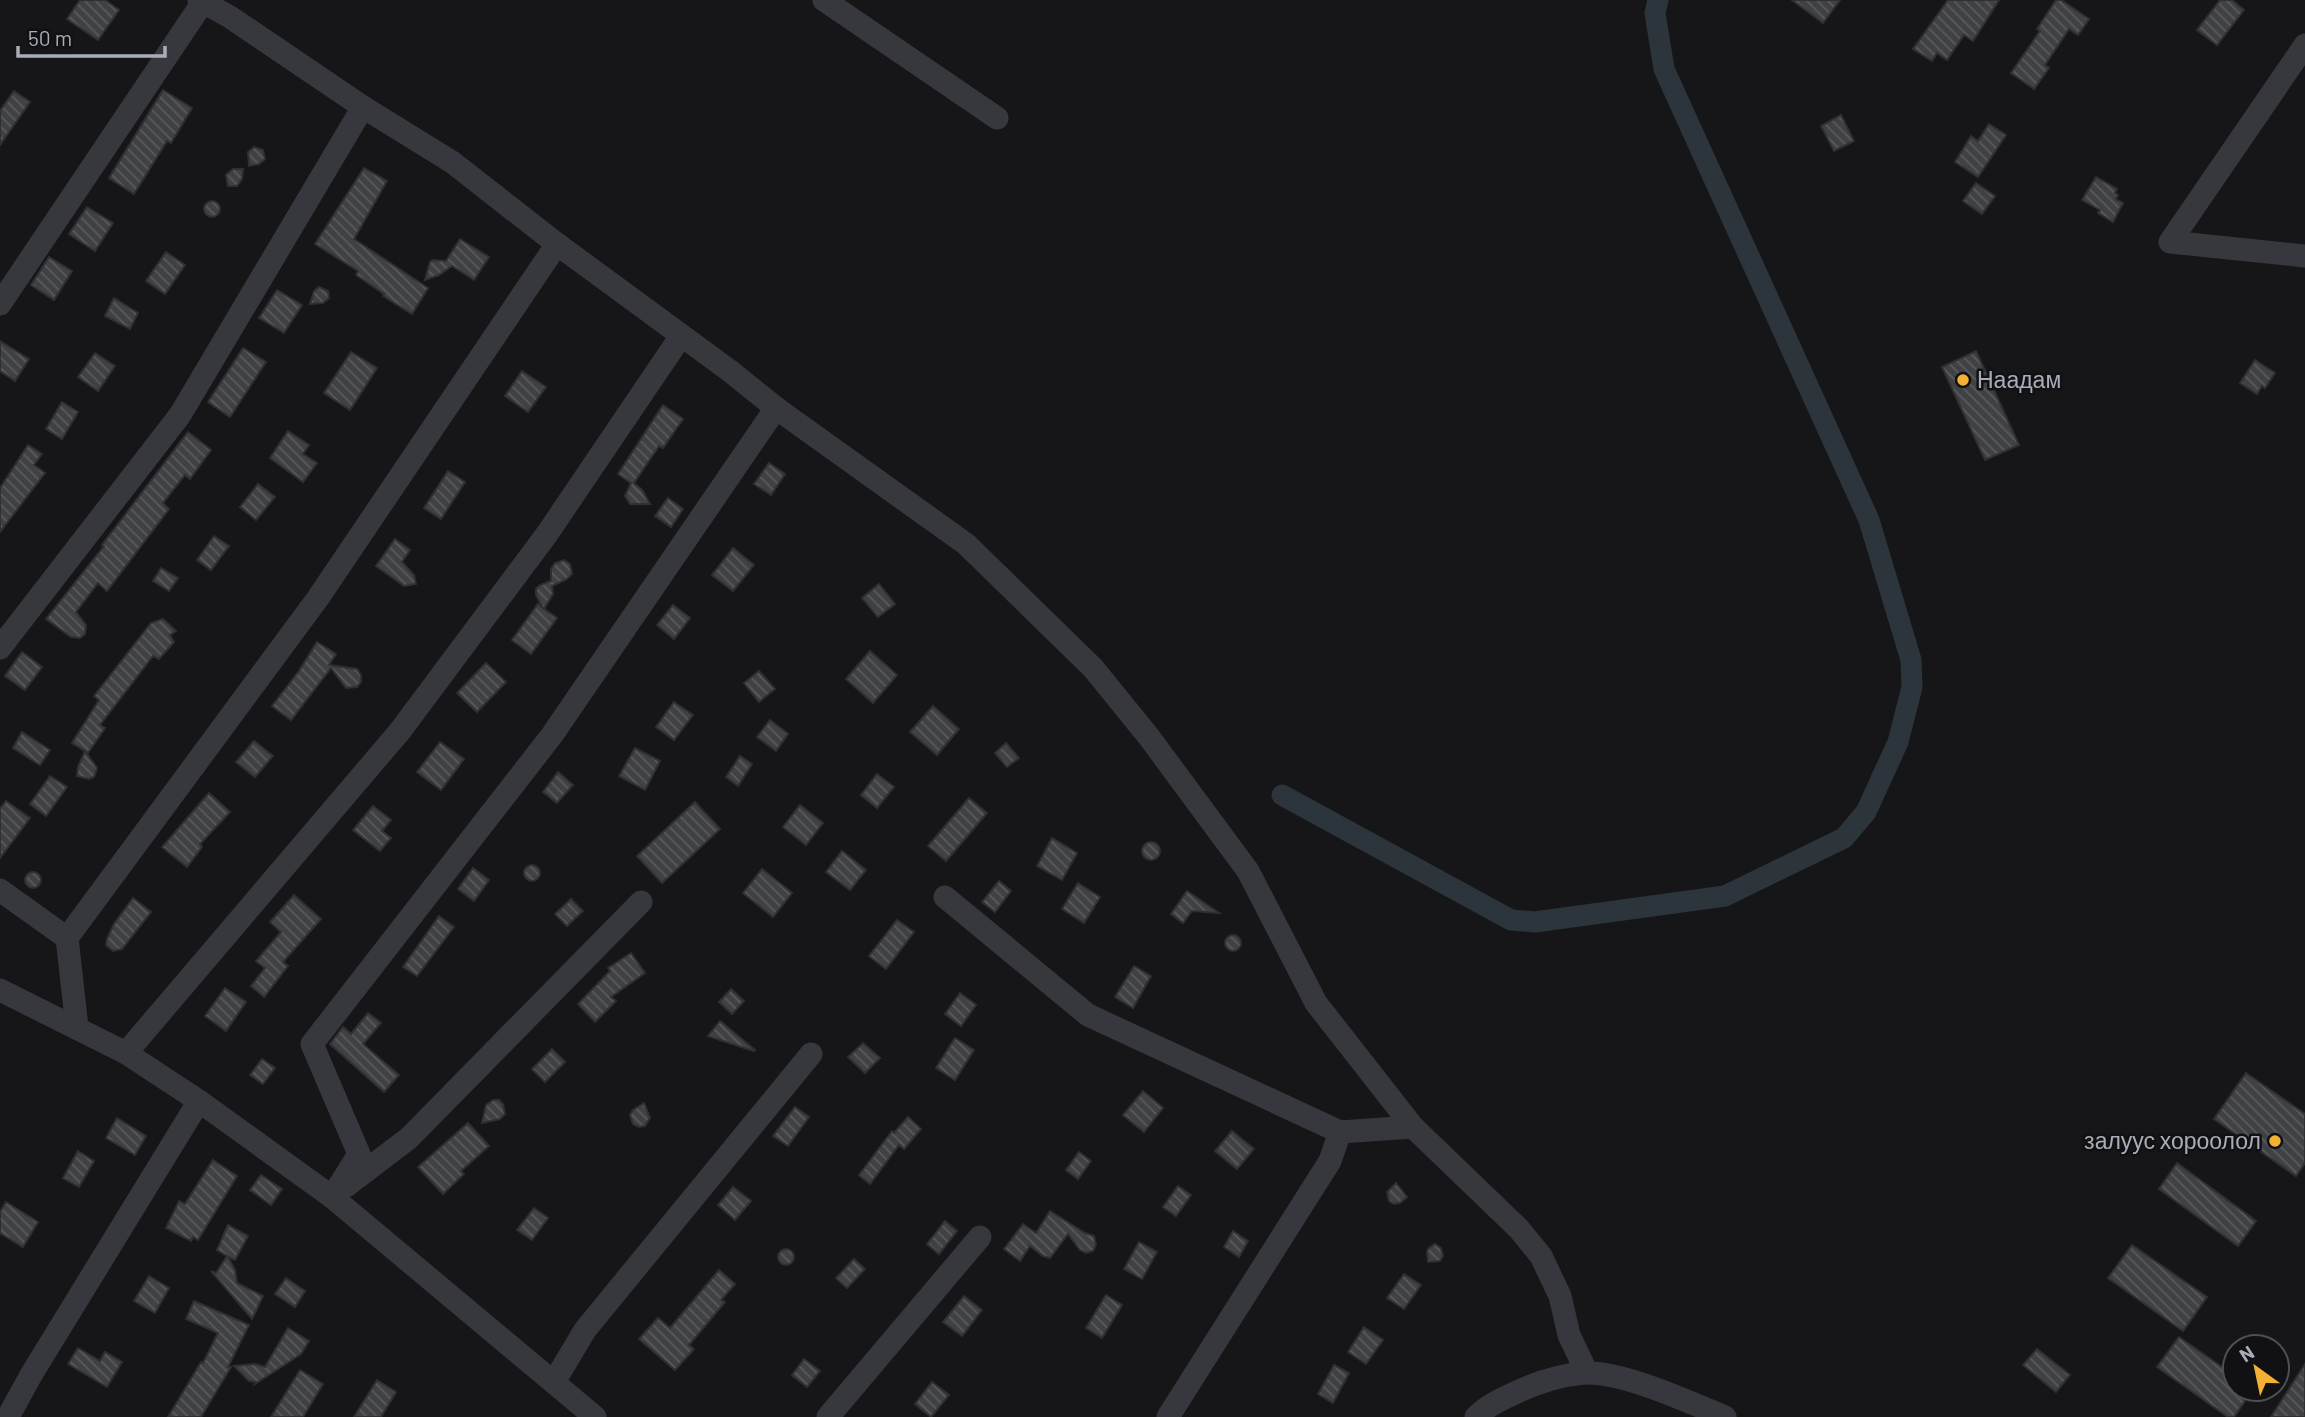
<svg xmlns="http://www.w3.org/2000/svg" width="2305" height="1417" font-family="Barlow,sans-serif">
<defs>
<pattern id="building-back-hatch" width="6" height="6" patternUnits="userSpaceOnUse" patternTransform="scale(1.75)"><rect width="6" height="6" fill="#404145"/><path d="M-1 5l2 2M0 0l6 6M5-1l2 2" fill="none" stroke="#595a5e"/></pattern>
</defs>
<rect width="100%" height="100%" fill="#161618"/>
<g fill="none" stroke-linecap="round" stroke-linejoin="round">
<path stroke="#2c353c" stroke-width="21" d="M1282,795L1511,920L1535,922L1725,896L1844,838L1866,812L1898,742L1912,687L1911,660L1869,520L1664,69L1655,13L1658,0"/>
</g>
<g fill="url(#building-back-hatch)" stroke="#303034" stroke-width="2">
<path d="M80,0H105L119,10L98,40L67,19Z"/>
<path d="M1792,0H1840L1823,23Z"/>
<path d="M1948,0H1999L1973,41L1964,35L1947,60L1937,53L1932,61L1913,49Z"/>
<path d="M2056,0H2061L2089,19L2078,35L2069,29L2045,65L2049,68L2034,89L2011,73L2040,31L2037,29Z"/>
<path d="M2220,0H2232L2244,10L2217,45L2197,30Z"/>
<path d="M163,90L192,108L171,143L167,141L134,194L109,178Z"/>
<path d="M14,91L30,102L0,145V111Z"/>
<path d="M1841,115L1854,141L1834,151L1821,126Z"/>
<path d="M1989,124L2006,135L1978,177L1955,162L1971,136L1978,141Z"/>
<path d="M254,147L263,150L265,159L259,164L249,166L248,152Z"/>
<path d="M364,168L387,181L354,239L428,288L412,314L383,296L384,294L356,275L358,271L315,244Z"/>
<path d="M233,169H243L242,179L237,186H228L226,175Z"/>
<path d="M2096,177L2117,189L2115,193L2118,195L2116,199L2123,203L2113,222L2098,213L2100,210L2082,200Z"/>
<path d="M1976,183L1995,196L1982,214L1963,201Z"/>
<circle cx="212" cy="209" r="8"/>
<path d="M87,207L113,223L95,251L69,234Z"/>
<path d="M460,239L489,257L474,280L452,266L439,275L425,280L430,262L433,260L446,261Z"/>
<path d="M166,252L185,265L165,294L146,281Z"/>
<path d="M49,257L72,271L54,300L31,285Z"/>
<path d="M319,287L328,291L329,298L323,303L310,304L314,291Z"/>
<path d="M277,290L302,305L284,333L259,318Z"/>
<path d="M114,298L138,313L130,329L105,316Z"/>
<path d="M0,341L29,359L15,381L0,371Z"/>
<path d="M243,348L266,362L230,417L208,402Z"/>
<path d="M1976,351L2019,445L1985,460L1942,367Z"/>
<path d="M351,352L377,368L350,410L324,393Z"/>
<path d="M95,353L115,366L98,391L78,377Z"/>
<path d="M2255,360L2275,373L2265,388L2262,386L2257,394L2240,383Z"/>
<path d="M522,371L546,387L528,412L505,396Z"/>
<path d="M62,402L78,412L62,439L46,429Z"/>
<path d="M663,405L683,419L663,448L659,446L634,483L642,490L650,504H630L625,496L631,483L618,474Z"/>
<path d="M288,431L309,445L303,454L317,463L303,482L270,458Z"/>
<path d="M188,432L211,450L190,479L185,475L163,503L169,509L107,591L98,583L76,612L86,625L85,634L80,638L71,637L46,619L104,546L102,545Z"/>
<path d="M28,445L42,454L34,465L45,473L0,532V488Z"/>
<path d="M769,463L785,474L771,495L754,484Z"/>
<path d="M448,471L465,482L441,519L424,508Z"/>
<path d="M258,484L275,497L256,520L240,507Z"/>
<path d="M668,498L683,509L671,527L655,516Z"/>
<path d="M214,536L229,546L211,570L197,560Z"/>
<path d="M395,539L410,550L402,562L414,575L416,584L404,586L376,566Z"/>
<path d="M733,548L754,565L733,591L712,575Z"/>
<path d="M564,560L570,564L572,574L567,579L552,586L553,594L544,609L557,618L531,654L512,640L538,604L543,608L536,595V589L540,585L551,581V569L555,563Z"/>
<path d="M161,568L178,578L169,591L153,581Z"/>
<path d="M879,584L895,604L878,617L862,598Z"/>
<path d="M673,605L690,618L674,639L657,625Z"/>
<path d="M163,619L176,631L170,635L174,642L159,659L153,656L100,725L105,728L88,753L72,743L99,700L94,696L151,623Z"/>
<path d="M317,642L336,654L329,665L357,669L361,675V682L357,687L346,688L331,668L291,720L272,706L299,671Z"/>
<path d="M870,651L897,675L873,703L846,679Z"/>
<path d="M22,652L42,667L25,690L5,676Z"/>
<path d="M486,663L506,682L477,712L457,693Z"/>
<path d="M759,671L775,689L759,702L744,683Z"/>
<path d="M674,702L693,715L674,740L656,727Z"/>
<path d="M933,706L959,729L937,755L910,732Z"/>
<path d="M770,720L788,734L776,751L757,737Z"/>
<path d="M22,732L50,750L40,765L13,748Z"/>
<path d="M254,741L273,756L255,777L236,762Z"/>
<path d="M440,742L464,759L441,790L417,772Z"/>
<path d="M1006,743L1019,758L1007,767L995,753Z"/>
<path d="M635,748L660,761L645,790L619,776Z"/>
<path d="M85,751L97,768L94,777L89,779L77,776L78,767Z"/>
<path d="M740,756L752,764L738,786L726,777Z"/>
<path d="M558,772L573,785L557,803L543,792Z"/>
<path d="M877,774L894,787L877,808L861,795Z"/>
<path d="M50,776L67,787L46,816L30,804Z"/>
<path d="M209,793L230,812L200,844L202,847L187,867L162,847Z"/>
<path d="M969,798L987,813L946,861L928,846Z"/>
<path d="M6,801L30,818L0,858V809Z"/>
<path d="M695,802L720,829L662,883L637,856Z"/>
<path d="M800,805L823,823L806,845L783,827Z"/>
<path d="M373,806L391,820L382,831L391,838L380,851L353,830Z"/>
<path d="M1052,838L1077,853L1062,880L1037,866Z"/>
<circle cx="1151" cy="851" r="9"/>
<path d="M842,851L866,870L850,890L826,872Z"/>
<circle cx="532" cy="873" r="8"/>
<path d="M473,868L489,880L474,901L458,889Z"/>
<path d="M762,869L792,893L773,917L743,893Z"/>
<circle cx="33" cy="880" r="8"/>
<path d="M999,881L1011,891L995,912L982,902Z"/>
<path d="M1078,883L1100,897L1084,923L1062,909Z"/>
<path d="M1187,891L1219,913L1192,911L1183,923L1171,914Z"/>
<path d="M294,895L321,919L283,962L288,966L264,997L251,986L265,968L256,961L281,932L270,922Z"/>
<path d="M133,898L151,912L122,949L113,951L106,945L107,939L114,924Z"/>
<path d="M571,899L583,911L567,926L555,914Z"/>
<path d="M439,916L454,927L417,976L403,967Z"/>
<path d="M897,920L914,932L886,969L869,956Z"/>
<circle cx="1233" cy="943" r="8"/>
<path d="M631,953L645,973L611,997L616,1001L595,1022L578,1004L610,971L608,968Z"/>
<path d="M1134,966L1151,976L1133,1008L1115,997Z"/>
<path d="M225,988L246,1002L226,1031L205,1016Z"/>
<path d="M731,989L744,1001L732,1014L719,1002Z"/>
<path d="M960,993L976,1005L961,1026L945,1014Z"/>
<path d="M368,1013L381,1023L363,1044L399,1075L384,1092L330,1044L343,1027L351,1034Z"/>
<path d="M720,1021L755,1050L754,1051L708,1036Z"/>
<path d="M955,1038L974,1050L955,1080L936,1068Z"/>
<path d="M863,1043L880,1058L865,1073L848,1057Z"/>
<path d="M552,1049L565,1062L545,1082L532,1069Z"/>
<path d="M262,1059L275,1068L263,1084L250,1075Z"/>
<path d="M2246,1073L2305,1114V1163L2296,1176L2214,1119Z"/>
<path d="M1143,1091L1163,1108L1144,1132L1123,1115Z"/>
<path d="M493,1100H499L503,1104L505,1114L500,1119L482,1123L486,1105Z"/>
<path d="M644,1103L650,1118L645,1126L639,1127L633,1124L630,1115L633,1110Z"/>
<path d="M795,1107L809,1117L788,1146L773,1136Z"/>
<path d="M908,1117L921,1129L904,1149L899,1145L870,1184L859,1175L892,1131L894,1133Z"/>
<path d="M117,1118L146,1136L135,1155L106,1138Z"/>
<path d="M468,1123L489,1146L461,1171L464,1174L443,1194L418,1167Z"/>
<path d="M1232,1131L1254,1149L1237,1169L1215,1151Z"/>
<path d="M78,1151L94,1161L79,1187L63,1178Z"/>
<path d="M1079,1152L1091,1161L1078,1179L1066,1170Z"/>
<path d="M213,1160L237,1176L198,1240L193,1237L191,1241L166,1228L179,1201L185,1204Z"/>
<path d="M2177,1163L2256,1221L2238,1246L2159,1189Z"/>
<path d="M261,1175L282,1189L271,1205L250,1190Z"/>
<path d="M1396,1183L1407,1197L1400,1203L1394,1204L1389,1201L1387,1192Z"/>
<path d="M1178,1186L1191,1195L1176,1216L1163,1207Z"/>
<path d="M733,1187L751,1201L735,1220L718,1205Z"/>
<path d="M6,1202L38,1222L23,1247L0,1233V1212Z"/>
<path d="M534,1208L548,1218L532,1240L517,1230Z"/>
<path d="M1050,1211L1085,1233L1094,1236L1096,1245L1093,1251L1086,1253L1080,1250L1068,1234L1050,1258L1043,1256L1030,1246L1020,1261L1004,1249L1023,1224L1036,1233Z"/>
<path d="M945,1221L957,1231L939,1254L927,1244Z"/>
<path d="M228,1225L248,1236L235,1260L228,1257L235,1270L237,1283L263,1296L252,1319L211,1271L216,1273L227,1256L217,1250Z"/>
<path d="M1233,1231L1248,1241L1239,1257L1224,1247Z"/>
<path d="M1139,1242L1157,1252L1142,1279L1124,1269Z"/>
<path d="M1435,1244L1441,1248L1443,1256L1440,1261L1428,1262L1427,1251L1429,1248Z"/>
<path d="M2132,1245L2207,1297L2183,1331L2108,1278Z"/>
<circle cx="786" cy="1257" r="8"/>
<path d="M854,1259L865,1269L847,1288L836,1278Z"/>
<path d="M719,1270L735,1284L721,1300L725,1302L689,1345L694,1349L675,1370L639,1339L658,1318L670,1328Z"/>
<path d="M1404,1274L1421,1285L1404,1309L1387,1298Z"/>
<path d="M149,1276L169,1288L155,1313L134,1301Z"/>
<path d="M286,1278L305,1291L295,1307L275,1294Z"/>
<path d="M1106,1295L1122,1305L1102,1338L1086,1328Z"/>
<path d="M964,1296L982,1310L962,1336L943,1322Z"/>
<path d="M194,1301L249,1325L228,1367H231L201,1417H168L201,1362L203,1363L218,1333L186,1319Z"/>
<path d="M1364,1327L1383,1340L1366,1364L1348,1352Z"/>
<path d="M288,1328L309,1341L301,1354L255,1384L256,1382L249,1381L234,1366L255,1364L265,1367Z"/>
<path d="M2179,1337L2235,1376V1389H2253L2234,1417H2228L2157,1367Z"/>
<path d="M78,1348L100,1361L105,1352L122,1362L107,1387L68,1364Z"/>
<path d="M2037,1349L2070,1375L2056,1392L2023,1365Z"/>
<path d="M804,1359L820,1371L807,1387L792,1375Z"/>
<path d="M2305,1364V1417H2271Z"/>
<path d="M1334,1365L1349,1373L1333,1403L1318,1394Z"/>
<path d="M300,1370L323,1384L303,1417H271Z"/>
<path d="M377,1380L396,1392L381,1417H354Z"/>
<path d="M932,1382L949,1395L931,1417L915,1404Z"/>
</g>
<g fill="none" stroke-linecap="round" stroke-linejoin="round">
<g stroke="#37383d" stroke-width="23">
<path d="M199,0L230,17L363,107L452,162L557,244L730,371L776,408L966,544L1093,668L1149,737L1248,871L1316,1003L1413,1127L1519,1229L1541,1256L1560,1296L1569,1335L1587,1373"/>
<path d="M824,0L997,118"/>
<path d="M2305,45L2170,242L2305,256"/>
<path d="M0,304L203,2"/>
<path d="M0,648L180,415L363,107"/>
<path d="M0,890L67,938"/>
<path d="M945,897L1088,1015L1340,1132L1413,1127"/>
<path d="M0,990L126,1053L199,1101L332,1197L595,1417"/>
<path d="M77,1027L67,938L318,598L557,244"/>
<path d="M126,1053L400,731L547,534L681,336"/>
<path d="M346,1186L409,1138L641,902"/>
<path d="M332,1197L359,1154L312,1044L552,735L776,408"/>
<path d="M554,1382L585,1330L811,1054"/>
<path d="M8,1417L31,1375L199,1101"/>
<path d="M828,1417L980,1237"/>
<path d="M1168,1417L1330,1161L1340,1132"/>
<path d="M1476,1417C1488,1405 1502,1399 1517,1392C1538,1382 1561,1375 1585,1373C1622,1371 1689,1402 1725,1417"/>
</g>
</g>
<g fill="#f2b134" stroke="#111113" stroke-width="2.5">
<circle cx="1963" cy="380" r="7"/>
<circle cx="2275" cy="1141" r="7"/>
</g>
<g text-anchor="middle" stroke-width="5" stroke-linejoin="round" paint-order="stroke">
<g font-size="23" fill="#a8adb8" stroke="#111113" text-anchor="start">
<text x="1977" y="388">Наадам</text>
<text x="2261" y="1149" text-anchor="end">залуус хороолол</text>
</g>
</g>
<g transform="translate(2256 1368) rotate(327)"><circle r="33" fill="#111113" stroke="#4d4f55" stroke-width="2"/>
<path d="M0-5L12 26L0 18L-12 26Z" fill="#f2b134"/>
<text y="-10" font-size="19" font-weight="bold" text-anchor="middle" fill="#a8adb8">N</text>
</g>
<path d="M18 46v10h147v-10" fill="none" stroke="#a8adb8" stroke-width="3.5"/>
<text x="28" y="46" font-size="21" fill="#a8adb8" stroke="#111113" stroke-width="5" paint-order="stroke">50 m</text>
</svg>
